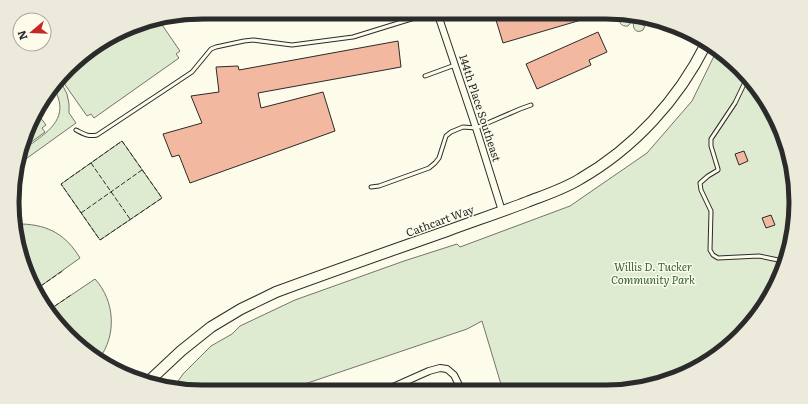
<svg xmlns="http://www.w3.org/2000/svg" width="808" height="404" font-family="Literata,serif">
<rect width="100%" height="100%" fill="#fdfbea"/>
<g fill="#deebd1" stroke="#74746e">
<path d="M202,12H330L314,15L179,22L175,17Z"/>
<path d="M620,16L632,21L628,26C621,27 618,22 620,16Z"/>
<path d="M158,19L180,51L176,54L179,58L94,118L91,114L87,116L61,79L86,51L141,22Z"/>
<path d="M634,22L645,26L643,30L641,31C635,33 632,27 634,22Z"/>
<path d="M716,52L749,77L786,141L796,214L777,286L721,353L678,378L631,390L503,391L482,321L467,329L284,391L190,392L174,387L183,374L211,346L232,334L240,326L295,300L404,261L457,244L460,247L570,206L647,153L692,101Z"/>
<path d="M59,80L64,88L67,94L69,104V113L76,123L16,166C17,162 19,155 21,151C24,148 30,145 34,142C55,127 69,113 53,87Z"/>
<path d="M37,113L46,125L42,128L45,132L23,148Z"/>
<path d="M122,141L162,198L100,240L61,184Z"/>
<path d="M22,224C49,225 66,235 80,258L35,290L31,286L14,227V225Z"/>
<path d="M95,279C115,301 117,335 99,359L67,336L49,310Z"/>
</g>
<g fill="#f2b8a0" stroke="#2b2b2b">
<path d="M520,12H598V15L503,43L496,20Z"/>
<path d="M598,32L607,52L589,60L591,65L537,89L526,64Z"/>
<path d="M398,41L401,67L258,93L261,108L323,92L335,131L190,183L179,155L172,157L163,134L202,123L191,96L219,92L216,67L238,66L239,70Z"/>
<path d="M744,151L748,161L739,165L735,154Z"/>
<path d="M771,215L775,225L766,228L762,218Z"/>
</g>
<g fill="none" stroke-linecap="round" stroke-linejoin="round">
<defs>
<g id="service">
<path d="M425,76L455,65"/>
<path d="M748,76L735,103L711,139V146L718,169V170L708,176L700,183L701,190L711,211L710,250L713,255L718,258L759,256L783,261"/>
<path d="M76,130C84,134 88,137 97,135L171,86L192,72L211,49L216,47L244,41L253,40L292,45L353,37L434,12"/>
<path d="M371,187L379,186L429,168L435,163L439,158L446,136L451,132L463,127L476,128L520,109L531,105"/>
</g>
<g id="minor">
<path d="M437,12L476,128L502,211"/>
<path d="M384,391L429,371L440,368L447,369L454,375L462,391"/>
</g>
<path id="primary" d="M149,381L181,351L211,327L241,309L276,292C333,271 390,251 447,231C474,221 501,212 527,202C545,195 564,189 580,179C634,148 678,100 706,44"/>
</defs>
<use href="#service" stroke="#2b2b2b" stroke-width="5"/>
<use href="#minor" stroke="#2b2b2b" stroke-width="8"/>
<use href="#primary" stroke="#2b2b2b" stroke-width="12"/>
<use href="#service" stroke="#fdfbea" stroke-width="3"/>
<use href="#minor" stroke="#fdfbea" stroke-width="6"/>
<use href="#primary" stroke="#fdfbea" stroke-width="10"/>
<g stroke="#2b2b2b" stroke-width="1" stroke-dasharray="5 2" stroke-linecap="butt">
<path d="M122,141L162,198L100,240L61,184Z"/>
<path d="M91,163L130,219"/>
<path d="M81,213L142,170"/>
<path d="M35,290L64,270"/>
<path d="M49,310L71,295"/>
</g>
</g>
<g text-anchor="middle" stroke-width="3" stroke-linejoin="round" paint-order="stroke">
<g font-size="11" fill="#2b2b2b" stroke="#fdfbea">
<text transform="translate(480 108) rotate(72)" y="4">144th Place Southeast</text>
<text transform="translate(440 221) rotate(-20)" y="4">Cathcart Way</text>
</g>
<g font-size="11" font-style="italic" fill="#34623c" stroke="#fdfbea">
<text x="653" y="271">Willis D. Tucker<tspan x="653" dy="13">Community Park</tspan></text>
</g>
</g>
<path d="M0 0H808V404H0ZM202 19H606A183 183 0 0 1 789 202V202A183 183 0 0 1 606 385H202A183 183 0 0 1 19 202V202A183 183 0 0 1 202 19Z" fill="#eceadb" fill-rule="evenodd"/>
<path fill="none" stroke="#2b2b2b" stroke-width="5" d="M202 19H606A183 183 0 0 1 789 202V202A183 183 0 0 1 606 385H202A183 183 0 0 1 19 202V202A183 183 0 0 1 202 19Z"/>
<g transform="translate(32 32) rotate(251)"><circle r="19" fill="#fdfbea" stroke="#a9a89e"/>
<path d="M0-3L7 15L0 10L-7 15Z" fill="#c62828"/>
<text y="-6" font-size="11" font-weight="bold" text-anchor="middle" fill="#2b2b2b">N</text>
</g>
</svg>
